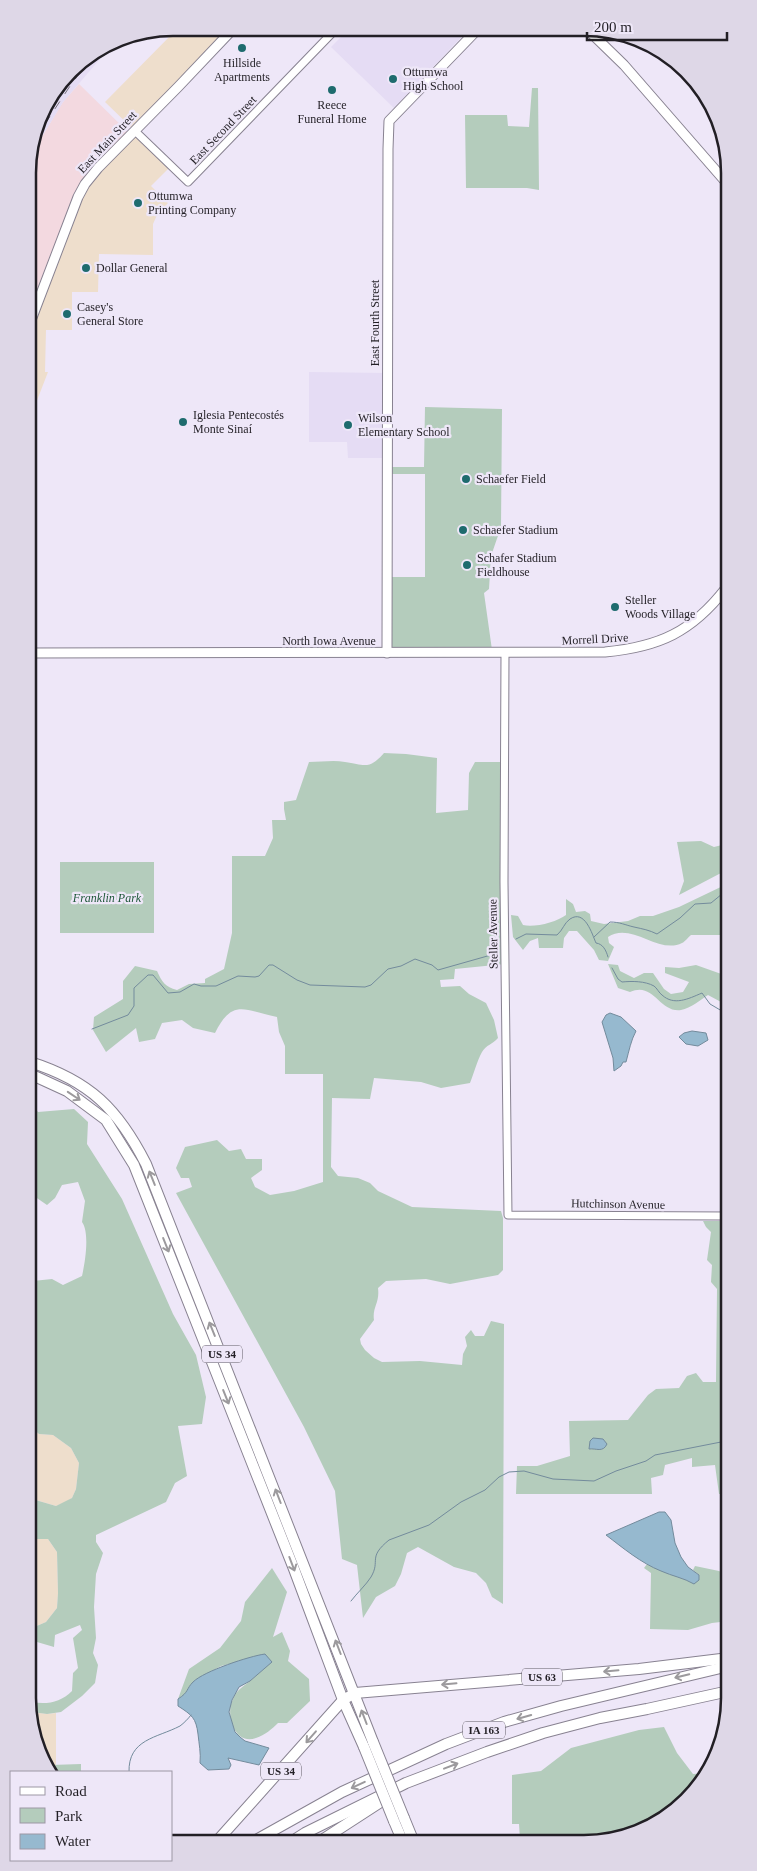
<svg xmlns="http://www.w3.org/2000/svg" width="757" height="1871" font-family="'Times New Roman',serif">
<rect width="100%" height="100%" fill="#eee7f8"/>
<g fill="#eedecc">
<path d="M178,28H234L135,131L171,166L151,186L168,203L157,215L153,224V255L99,254L98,292H72V330H46L45,372H48L31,416H29L28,328L78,197L135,131L105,102Z"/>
<path d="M32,1428L39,1434L53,1435L71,1448L79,1463L76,1489L72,1498L66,1502L56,1506L32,1499Z"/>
<path d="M32,1539H48L57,1552L58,1593L57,1608L46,1622L32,1628Z"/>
<path d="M32,1712L47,1714L56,1713V1765H51L32,1735Z"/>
</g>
<path fill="#f3d9e0" d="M79,84L128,132L80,183L28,317V163L29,158L63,102Z"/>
<g fill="#e5dcf4">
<path d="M349,29H469L394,108L331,47Z"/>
<path d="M118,38L63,102L29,158L43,108L77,64Z"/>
<path d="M309,372L387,373V458H348L347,442H309Z"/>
</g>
<g fill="#b4ccbc">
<path d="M532,88H538L539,190L527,188H466L465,115H507L508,126L529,127Z"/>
<path d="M425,407L502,409L501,527L491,556L489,589L484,593L492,650L391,649L389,577H425V474H390V467H424Z"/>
<path d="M384,753L406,754L437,758L436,813L468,810L469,773L475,762H505V964L455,969L454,979L440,980L441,987L460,986L469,994L486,1003L494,1020L498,1038C493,1044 486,1045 482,1052C477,1061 474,1073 470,1083L441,1088L421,1082L374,1078L370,1099L332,1098L331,1167L338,1176L358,1178L370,1183L378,1191L412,1207L501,1211L503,1218V1270L498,1275L450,1284L426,1279L386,1281L378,1288C380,1303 372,1307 374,1320L360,1339L361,1344L365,1350L374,1358L382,1362L420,1361L462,1365L463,1354L467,1346L465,1337L471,1330L475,1336H484L491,1321L504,1324L503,1604L492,1597L486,1583L476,1573L454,1567L418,1547L407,1553L401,1574L395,1586L376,1597L363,1618L357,1565L342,1559L335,1491L304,1427L176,1193L192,1187L189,1178H181L176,1168L185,1147L217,1140L229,1151L241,1149L246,1159H262V1170L251,1178L255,1187L270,1195L294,1191L323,1182V1074H285V1046L279,1032L277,1017C245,1011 233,997 215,1033L193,1028L182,1020L162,1023L155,1039L139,1042L136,1028L106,1052L93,1030L94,1017L123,999V981L135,966L157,971C162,982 165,987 177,990L189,984L205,983V979L224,969L232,933V856H265L273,838L272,820H286L284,809V802L296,800L309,762C321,762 334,760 345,762C365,765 369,770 384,753Z"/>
<path d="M727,838V872L721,873L679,895L684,881L677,842L701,841L714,847L722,845L724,839Z"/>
<rect x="60" y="862" width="94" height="71"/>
<path d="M727,884V935H691C688,937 685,942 682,943C659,955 631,921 608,937L609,943L614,947L608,961L599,960L594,950L577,931H569L564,938L563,948H539L538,938L530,941L523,950L513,937L511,915L518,916L523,925C534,928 557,922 566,915V899L573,904L576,912L585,911L590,914L591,921L604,924L628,921L640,916H653L679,907Z"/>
<path d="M608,964L618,965L620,971L634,978L644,973H653L664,989L671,994L683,992L689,982L665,973V967L679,968L696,965L727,976V1023L720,1013L721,1002L708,995C700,1000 691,1008 681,1010C659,1013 654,981 630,992L618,988Z"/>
<path d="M31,1107H34L38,1112L74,1109L88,1122L87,1144L122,1199L173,1314L196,1355L206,1397L202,1424L178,1426L187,1476L175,1483L166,1502L96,1535V1542L103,1553L96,1574L94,1607L96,1638L93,1653L98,1665L95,1683L82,1696L61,1712L47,1714L32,1712V1702C47,1705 61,1702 72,1691L73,1673L78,1668L73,1638L82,1630L80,1625L55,1635L54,1647L37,1642L32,1644V1628L46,1622L57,1608L58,1593L57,1552L48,1539H32V1499L56,1506L72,1498L76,1489L79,1463L71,1448L53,1435L39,1434L32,1428L31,1395L34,1394L36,1381L32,1376L31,1369V1280L33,1281L52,1279L63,1285L82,1276C85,1263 90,1233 82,1222L85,1201L78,1182L62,1185L55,1198L47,1205L31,1194Z"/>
<path d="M703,1221H728L729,1494H719L715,1465L692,1467V1458L665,1465L663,1475L651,1478L652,1494H516L517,1466H537L570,1456L569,1421L628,1420L648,1395L656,1389L679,1388L687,1376L696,1373L703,1382H716L717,1289L711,1282L712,1265L707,1260L711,1232L706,1227Z"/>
<path d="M647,1564L692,1582L699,1575L693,1570L695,1566L719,1571L729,1577V1621L712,1623L688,1630L650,1629L651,1573L644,1568Z"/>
<path d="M272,1568L287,1592L273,1637L282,1632L290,1651L288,1661L309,1679L310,1701L287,1723H278C272,1729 265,1735 256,1738C234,1746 225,1714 233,1699C237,1689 243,1687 251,1680C258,1674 264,1668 271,1662H237L221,1666L193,1682L187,1694L178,1699L189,1669L220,1648L241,1621L245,1602Z"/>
<path d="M664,1727L677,1753L693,1774L706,1773L694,1794L665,1819L621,1839H520L519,1824H512V1775L541,1771L571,1748L639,1730Z"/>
<path d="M81,1764V1772H55L51,1765Z"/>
</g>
<g fill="#96b9cf" stroke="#738b9c">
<path d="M610,1013L621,1017L636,1031C631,1040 629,1051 626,1062H623L621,1066L614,1071L613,1058L602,1022L606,1015Z"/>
<path d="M692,1031L706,1033L708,1040L698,1046L686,1044L679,1037L684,1033Z"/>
<path d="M593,1438L603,1439L607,1444C603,1453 596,1448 589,1449L590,1441Z"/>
<path d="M659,1512H665L671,1520L675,1543L681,1557L688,1567L699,1575V1580L694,1584C684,1578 672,1576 661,1571C641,1563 623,1548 606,1535Z"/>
<path d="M265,1654L272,1662L250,1681L239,1687L232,1700L229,1712L235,1732L240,1737L245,1741L269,1748L259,1765L228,1758L231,1765L229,1769L208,1770L200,1763C201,1753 199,1744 198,1734C196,1718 192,1715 178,1706V1699C189,1692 186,1689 193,1682C204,1671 250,1656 265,1654Z"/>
</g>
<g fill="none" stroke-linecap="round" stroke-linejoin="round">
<g stroke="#738b9c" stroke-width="1">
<path d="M594,937L610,922C620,922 625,925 634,927C643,929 649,930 657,934L680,918L695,904L711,903L722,894L727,893"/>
<path d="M516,939L526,934L557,935C563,930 564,923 570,919C585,909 592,934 596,943C603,944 606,950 608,957"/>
<path d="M612,968L618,979L622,982C632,981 645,981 654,986C657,988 659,993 662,995C674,1006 688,999 702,993L710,1004L727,1014"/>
<path d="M92,1029L128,1015L134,1006V988L148,975H153L168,993L180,992L194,984L201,986H216L238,976L255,977L259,976L269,965H273L297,980L310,985L365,987L371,985L388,969L401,966L415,959L432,965L438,970L491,955L498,951"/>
<path d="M31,1106V1105"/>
<path d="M351,1601C357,1593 366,1585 371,1577C381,1560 367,1558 389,1540L429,1525L461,1502L485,1490L499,1477L509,1472L524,1471L553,1479L594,1481L616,1471L646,1461L655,1455L721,1442"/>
<path d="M129,1772C128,1739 157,1738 180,1726C184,1723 188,1719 191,1715"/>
</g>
<defs>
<g id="minor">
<path d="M135,131L188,182L336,29"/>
<path d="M505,653L504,882L508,1215L728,1216"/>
</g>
<g id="major">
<path d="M588,30L624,65L725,181"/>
<path d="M28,328L78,197L85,184L98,168L178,87L234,28"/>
<path d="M29,653L605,652C659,647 692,632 726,588"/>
<path d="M387,653L388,149L389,121L478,29"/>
</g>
<g id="highway">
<path d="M30,1062C90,1081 118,1109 146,1164L373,1742"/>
<path d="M30,1074L67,1091L106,1120L134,1165L294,1569L343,1700L364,1747"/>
<path d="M404,1818L413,1840"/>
<path d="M394,1821L402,1840"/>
<path d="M218,1840L343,1700L355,1693L639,1669L729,1658"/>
<path d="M256,1840L342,1792L446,1744L504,1722L561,1706L729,1666"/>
<path d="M294,1840L305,1833L406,1783L487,1752L543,1733L600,1718L647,1709L729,1691"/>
<path d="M322,1840L379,1803"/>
</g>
</defs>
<use href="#minor" stroke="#888291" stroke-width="9"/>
<use href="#major" stroke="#888291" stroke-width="11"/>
<use href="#highway" stroke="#888291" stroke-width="12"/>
<use href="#minor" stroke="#fff" stroke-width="7"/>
<use href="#major" stroke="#fff" stroke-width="9"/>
<use href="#highway" stroke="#fff" stroke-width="10"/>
<path stroke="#74707a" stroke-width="1" stroke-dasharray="9 9" stroke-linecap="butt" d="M35,139L72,83L98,51"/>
<defs>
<g id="highway-bridge">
<path d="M373,1742L404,1818"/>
<path d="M364,1747L394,1821"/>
</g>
</defs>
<use href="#highway-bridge" stroke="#888291" stroke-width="12" stroke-linecap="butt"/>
<use href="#highway-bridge" stroke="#fff" stroke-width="10"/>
</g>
<defs><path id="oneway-shaft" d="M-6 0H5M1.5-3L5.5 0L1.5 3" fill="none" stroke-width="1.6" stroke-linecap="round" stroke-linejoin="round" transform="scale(1.25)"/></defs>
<g stroke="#9c9a9d">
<use href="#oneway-shaft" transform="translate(74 1096) rotate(34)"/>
<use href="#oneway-shaft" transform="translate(152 1178) rotate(-112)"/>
<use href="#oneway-shaft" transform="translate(166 1245) rotate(68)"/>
<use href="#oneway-shaft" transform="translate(212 1329) rotate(-112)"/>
<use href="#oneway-shaft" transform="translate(226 1397) rotate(68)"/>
<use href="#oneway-shaft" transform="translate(278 1496) rotate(-111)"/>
<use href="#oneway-shaft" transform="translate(292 1564) rotate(69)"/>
<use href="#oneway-shaft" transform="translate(338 1647) rotate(-111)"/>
<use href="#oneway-shaft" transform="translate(611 1671) rotate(175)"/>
<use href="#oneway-shaft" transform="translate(682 1676) rotate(166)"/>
<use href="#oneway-shaft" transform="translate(449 1684) rotate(175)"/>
<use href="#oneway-shaft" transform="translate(364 1717) rotate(-111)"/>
<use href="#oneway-shaft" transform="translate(524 1717) rotate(164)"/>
<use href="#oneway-shaft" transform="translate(311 1737) rotate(131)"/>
<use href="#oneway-shaft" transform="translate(451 1766) rotate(-21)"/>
<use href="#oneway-shaft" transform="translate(358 1785) rotate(155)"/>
</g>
<g fill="#1e6b6e" stroke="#eee7f8" stroke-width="2">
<circle cx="242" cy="48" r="5"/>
<circle cx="393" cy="79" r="5"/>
<circle cx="332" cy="90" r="5"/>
<circle cx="138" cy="203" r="5"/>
<circle cx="86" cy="268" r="5"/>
<circle cx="67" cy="314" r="5"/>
<circle cx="183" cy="422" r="5"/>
<circle cx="348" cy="425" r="5"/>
<circle cx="466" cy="479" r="5"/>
<circle cx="463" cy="530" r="5"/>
<circle cx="467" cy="565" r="5"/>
<circle cx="615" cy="607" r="5"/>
</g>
<g text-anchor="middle" stroke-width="4.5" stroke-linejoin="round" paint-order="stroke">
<g fill="#eee7f8" stroke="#5f5b64" stroke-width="1">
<rect x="202" y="1345.5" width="40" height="17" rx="4"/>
<rect x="522" y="1668.5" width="40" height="17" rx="4"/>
<rect x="463" y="1721.5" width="42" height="17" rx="4"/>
<rect x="261" y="1762.5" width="40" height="17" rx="4"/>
</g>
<g font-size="11" font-weight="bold" fill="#221f25">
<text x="222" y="1358">US 34</text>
<text x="542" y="1681">US 63</text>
<text x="484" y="1734">IA 163</text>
<text x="281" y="1775">US 34</text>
</g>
<g font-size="12" fill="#221f25" stroke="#eee7f8" text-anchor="start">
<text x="242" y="67" text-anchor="middle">Hillside<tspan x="242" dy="14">Apartments</tspan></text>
<text x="403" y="76">Ottumwa<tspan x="403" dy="14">High School</tspan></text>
<text x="332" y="109" text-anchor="middle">Reece<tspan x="332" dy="14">Funeral Home</tspan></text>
<text x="148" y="200">Ottumwa<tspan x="148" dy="14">Printing Company</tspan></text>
<text x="96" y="272">Dollar General</text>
<text x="77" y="311">Casey's<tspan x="77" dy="14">General Store</tspan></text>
<text x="193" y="419">Iglesia Pentecostés<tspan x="193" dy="14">Monte Sinaí</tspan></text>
<text x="358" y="422">Wilson<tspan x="358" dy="14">Elementary School</tspan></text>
<text x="476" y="483">Schaefer Field</text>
<text x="473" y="534">Schaefer Stadium</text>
<text x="477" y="562">Schafer Stadium<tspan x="477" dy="14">Fieldhouse</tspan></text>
<text x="625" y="604">Steller<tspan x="625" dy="14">Woods Village</tspan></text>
</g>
<g font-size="12" fill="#221f25" stroke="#eee7f8">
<text transform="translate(223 130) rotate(-46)" y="4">East Second Street</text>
<text transform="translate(107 142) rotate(-47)" y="4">East Main Street</text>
<text transform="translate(375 323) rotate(-90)" y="4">East Fourth Street</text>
<text transform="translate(595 639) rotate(-3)" y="4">Morrell Drive</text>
<text x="329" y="645">North Iowa Avenue</text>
<text transform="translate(493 934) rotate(-91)" y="4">Steller Avenue</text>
<text transform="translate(618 1204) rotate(1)" y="4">Hutchinson Avenue</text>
</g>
<g font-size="12" font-style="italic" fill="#1e5739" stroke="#eee7f8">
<text x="107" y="902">Franklin Park</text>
</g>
</g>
<path d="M0 0H757V1871H0ZM173 36H584A137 137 0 0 1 721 173V1698A137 137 0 0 1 584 1835H173A137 137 0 0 1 36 1698V173A137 137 0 0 1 173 36Z" fill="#ded7e7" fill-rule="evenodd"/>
<path fill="none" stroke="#221f25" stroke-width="2.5" d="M173 36H584A137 137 0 0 1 721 173V1698A137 137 0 0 1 584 1835H173A137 137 0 0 1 36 1698V173A137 137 0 0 1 173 36Z"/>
<rect x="10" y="1771" width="162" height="90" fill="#eee7f8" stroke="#9c97a4"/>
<rect x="20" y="1787" width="25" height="8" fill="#ffffff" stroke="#9c97a4"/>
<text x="55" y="1796" font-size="15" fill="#221f25">Road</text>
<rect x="20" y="1808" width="25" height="15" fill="#b4ccbc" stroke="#9c97a4"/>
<text x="55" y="1821" font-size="15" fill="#221f25">Park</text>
<rect x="20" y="1834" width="25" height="15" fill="#96b9cf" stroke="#9c97a4"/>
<text x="55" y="1846" font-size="15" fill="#221f25">Water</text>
<path d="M587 32v8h140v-8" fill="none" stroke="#221f25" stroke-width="2.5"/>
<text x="594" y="32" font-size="15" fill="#221f25" stroke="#eee7f8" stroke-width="4" paint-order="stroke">200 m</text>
</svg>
